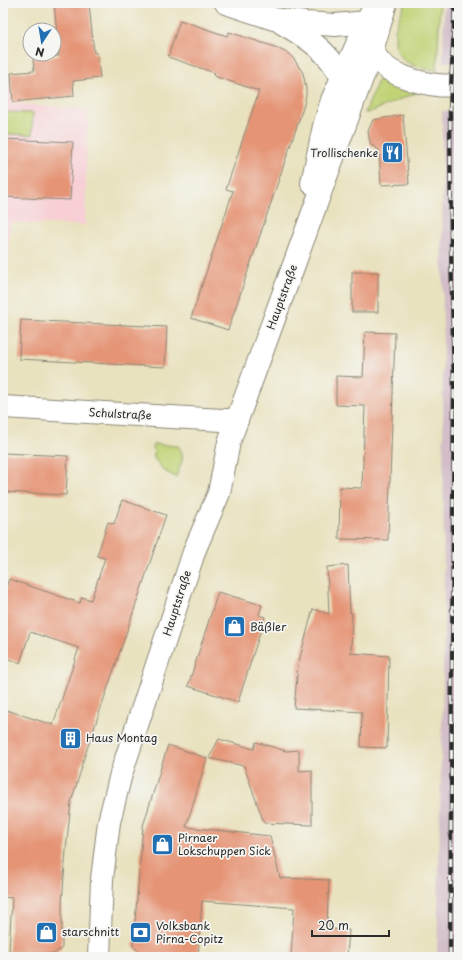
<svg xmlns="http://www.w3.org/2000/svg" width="462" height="960" font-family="'Playpen Sans',sans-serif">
<rect width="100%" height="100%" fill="#f6f6f2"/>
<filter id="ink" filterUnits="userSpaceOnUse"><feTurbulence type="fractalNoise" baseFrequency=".025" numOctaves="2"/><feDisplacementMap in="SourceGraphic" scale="8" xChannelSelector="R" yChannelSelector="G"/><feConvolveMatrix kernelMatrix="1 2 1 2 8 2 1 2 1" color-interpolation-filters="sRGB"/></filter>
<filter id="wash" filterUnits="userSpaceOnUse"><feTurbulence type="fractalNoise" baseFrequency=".012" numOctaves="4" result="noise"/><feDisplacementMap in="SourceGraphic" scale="16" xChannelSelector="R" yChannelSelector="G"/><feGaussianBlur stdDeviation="0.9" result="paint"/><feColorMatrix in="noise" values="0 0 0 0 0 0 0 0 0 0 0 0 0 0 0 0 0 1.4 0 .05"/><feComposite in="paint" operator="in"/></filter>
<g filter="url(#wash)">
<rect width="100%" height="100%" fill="#e9e2bf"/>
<path fill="#f7cfd5" d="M3,54L7,55L12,103L88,110L85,225L10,223L3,348Z"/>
<g fill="#d2bdc8">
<path d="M444,3H459V62H443Z"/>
<path d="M442,111H459V957H437L444,629Z"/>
</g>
<g fill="#c0d376" stroke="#767f50">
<path d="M405,3H440L437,70C418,69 395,63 395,39C395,36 395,32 395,30C397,21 402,12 405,3Z"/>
<path d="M379,78L420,89L418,92L368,113H365Z"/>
<path d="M3,112L33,113L32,135L3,134Z"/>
<path d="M153,444L178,446C187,456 180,465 176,477L164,471L154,458Z"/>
</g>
<g id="blocks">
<g fill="#e59476">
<path d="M54,3H89L94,53H97L100,78L73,81L74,96L13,102L11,73L34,71L33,58L59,56Z"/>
<path d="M180,20L227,36L229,32L275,47L289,54L294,59L303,73L306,88V95L304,105L228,330L191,318L233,191L226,189L259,91L214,76L215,73L168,57Z"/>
<path d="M403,115L409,184L381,185L379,150L371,145L369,138L368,131L373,120Z"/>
<path d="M3,139L73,142L70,200L3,197Z"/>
<rect x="352" y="272" width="26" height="40"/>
<path d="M21,320L167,327L165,367L19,359Z"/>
<path d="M365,332L395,333L388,540L339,539L340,487L362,488L365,406L336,405V376L363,377Z"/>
<path d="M3,453L68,456L66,495L3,492Z"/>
<path d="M122,500L166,515L81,767H82L71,802L66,850L62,903V948L54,954L9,951L12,898L3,897V709L53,725L79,648L30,632L20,663L3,657V596L9,579L80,603L82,597L91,600L105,558L97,556L108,522L114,524Z"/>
<path d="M348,565L350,613H352L351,653L389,656L387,748L361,747L362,712L294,708L298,665L313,609L329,614L327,567Z"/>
<path d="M218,592L262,605L259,615L265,617L238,702L188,686Z"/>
<path d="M219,739L254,749L256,742L286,751L299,750V771L312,770V825L264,823L244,766L209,758Z"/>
<path d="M168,745L207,758L186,827L270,836L280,878L329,880L327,923H330L329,929L349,930L347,957H291L294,908L202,901L198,957H144L133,946L143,826Z"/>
</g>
</g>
</g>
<g filter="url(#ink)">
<use href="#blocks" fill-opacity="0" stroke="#8a8675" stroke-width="1"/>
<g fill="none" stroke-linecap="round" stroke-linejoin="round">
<defs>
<g id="minor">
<path d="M226,3L274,19L306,23L335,25L367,22"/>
<path d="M282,23C301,34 319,45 332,62C336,67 339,73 342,78"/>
<path d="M372,51C375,54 377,58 379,61C391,75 419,83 437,85C444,86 452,85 459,85"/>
<path d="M3,407L222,420H237"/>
</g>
<g id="major">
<path d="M312,183L324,126L332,100L371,13"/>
<path d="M99,957L102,879L109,822L121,774L195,549L219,493L229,442L237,420L296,259L372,51L386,3"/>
</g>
</defs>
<use href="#minor" stroke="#8a8675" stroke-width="24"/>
<use href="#major" stroke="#8a8675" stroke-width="24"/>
<use href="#minor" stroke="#fff" stroke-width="22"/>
<use href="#major" stroke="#fff" stroke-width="22"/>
<defs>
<path id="rail" d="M450,957L454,387L451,241L450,111L455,3"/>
</defs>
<use href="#rail" stroke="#2b2b2b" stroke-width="4.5"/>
<use href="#rail" stroke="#f6f6f2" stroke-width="3" stroke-dasharray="9" stroke-linecap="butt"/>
</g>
</g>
<defs>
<symbol id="restaurant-square" viewBox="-11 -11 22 22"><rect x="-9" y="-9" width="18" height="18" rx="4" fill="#1f6fb2" stroke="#f6f6f2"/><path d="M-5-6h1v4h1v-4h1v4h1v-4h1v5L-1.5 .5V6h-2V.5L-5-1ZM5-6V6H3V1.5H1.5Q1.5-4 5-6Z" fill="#fff"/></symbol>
<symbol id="shop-square" viewBox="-11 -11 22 22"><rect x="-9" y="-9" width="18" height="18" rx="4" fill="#1f6fb2" stroke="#f6f6f2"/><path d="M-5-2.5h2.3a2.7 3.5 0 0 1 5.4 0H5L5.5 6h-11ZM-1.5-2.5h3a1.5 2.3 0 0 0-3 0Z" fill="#fff"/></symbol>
<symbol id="building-square" viewBox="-11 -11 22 22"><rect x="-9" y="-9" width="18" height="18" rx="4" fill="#1f6fb2" stroke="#f6f6f2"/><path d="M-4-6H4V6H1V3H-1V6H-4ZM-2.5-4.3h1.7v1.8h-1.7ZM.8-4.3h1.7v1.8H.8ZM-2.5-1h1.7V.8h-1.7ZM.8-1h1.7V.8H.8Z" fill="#fff"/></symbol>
<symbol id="bank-square" viewBox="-11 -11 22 22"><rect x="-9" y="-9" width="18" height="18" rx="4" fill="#1f6fb2" stroke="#f6f6f2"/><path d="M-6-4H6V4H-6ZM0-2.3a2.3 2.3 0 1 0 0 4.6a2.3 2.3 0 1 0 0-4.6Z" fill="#fff"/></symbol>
</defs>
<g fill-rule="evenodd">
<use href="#restaurant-square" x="380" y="140" width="25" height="25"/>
<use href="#shop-square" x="222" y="614" width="25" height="25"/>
<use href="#building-square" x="58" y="726" width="25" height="25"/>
<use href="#shop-square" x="150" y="832" width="25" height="25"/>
<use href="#shop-square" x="34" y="920" width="25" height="25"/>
<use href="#bank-square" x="128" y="920" width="25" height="25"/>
</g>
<g text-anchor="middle" stroke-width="3.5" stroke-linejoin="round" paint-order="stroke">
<g font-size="11" fill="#2b2b2b" stroke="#f6f6f2" text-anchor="start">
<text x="378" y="157" text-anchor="end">Trollischenke</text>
<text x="250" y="631">Bäßler</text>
<text x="86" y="742">Haus Montag</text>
<text x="178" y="842">Pirnaer<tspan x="178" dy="13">Lokschuppen Sick</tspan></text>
<text x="156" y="930">Volksbank<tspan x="156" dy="13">Pirna-Copitz</tspan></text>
<text x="62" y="936">starschnitt</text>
</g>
<g font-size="11" fill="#2b2b2b" stroke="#f6f6f2">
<text transform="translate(282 297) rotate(-70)" y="4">Hauptstraße</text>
<text transform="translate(120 414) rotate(3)" y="4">Schulstraße</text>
<text transform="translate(177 603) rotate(-72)" y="4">Hauptstraße</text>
</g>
</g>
<rect width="462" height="960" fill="none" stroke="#f6f6f2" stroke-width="16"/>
<g transform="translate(42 42) rotate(192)"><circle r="19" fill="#f6f6f2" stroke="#a5a5a2"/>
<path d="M0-3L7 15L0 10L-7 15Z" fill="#1f6fb2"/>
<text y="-6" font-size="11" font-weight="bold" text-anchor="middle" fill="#2b2b2b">N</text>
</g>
<path d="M312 930v6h77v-6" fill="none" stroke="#2b2b2b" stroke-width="2"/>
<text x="318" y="930" font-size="12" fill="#2b2b2b" stroke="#f6f6f2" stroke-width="3" paint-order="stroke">20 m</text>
</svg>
